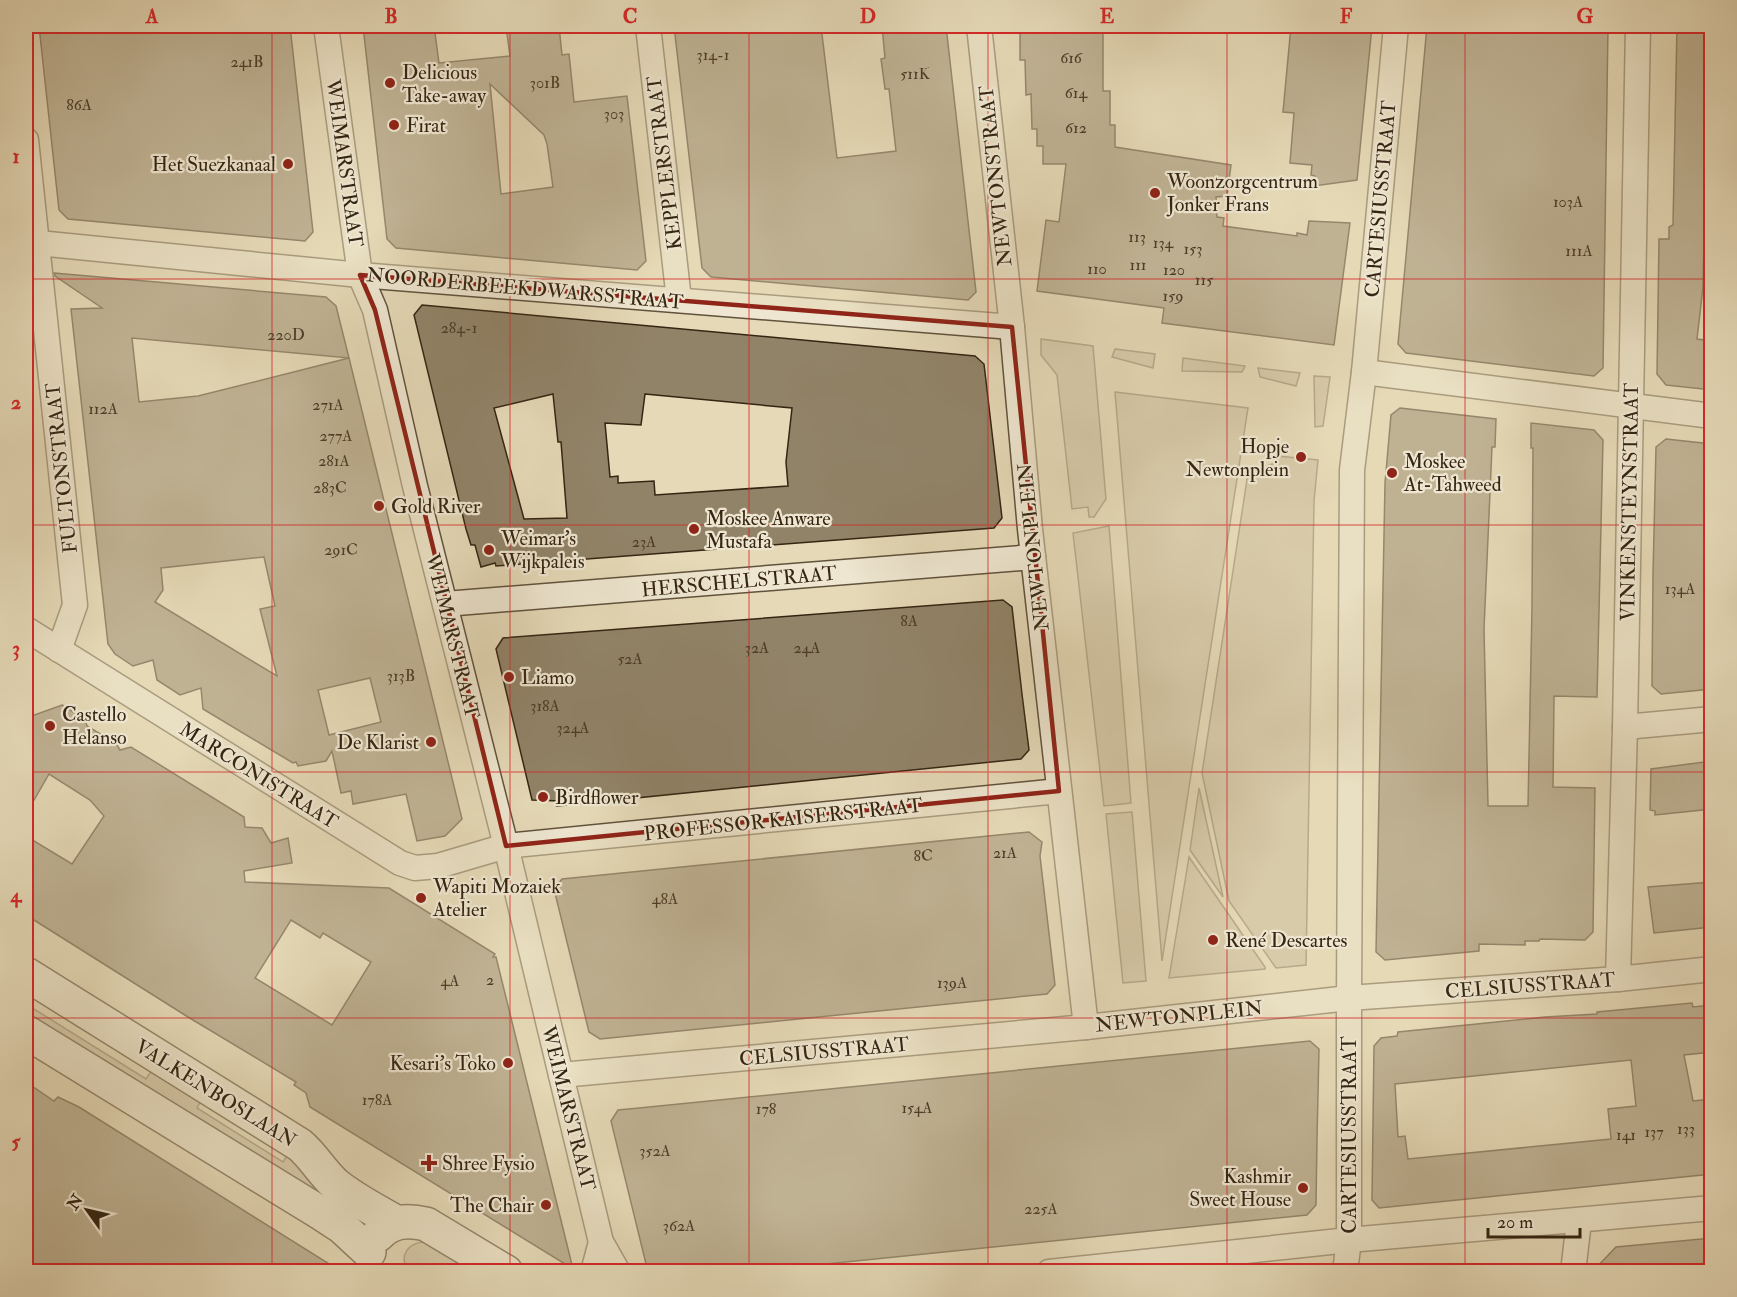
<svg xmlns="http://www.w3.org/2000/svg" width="1737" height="1297" font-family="'IM FELL Double Pica',serif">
<rect width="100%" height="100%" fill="#e5d9b7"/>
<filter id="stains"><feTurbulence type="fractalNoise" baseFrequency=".00333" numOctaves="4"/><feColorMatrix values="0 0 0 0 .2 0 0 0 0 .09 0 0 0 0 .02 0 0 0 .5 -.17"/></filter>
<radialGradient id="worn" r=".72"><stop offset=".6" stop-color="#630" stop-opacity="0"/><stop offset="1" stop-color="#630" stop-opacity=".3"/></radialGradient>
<g fill="#c7ba9b" stroke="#7e7057" stroke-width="1.5">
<path d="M1041,339L1093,346L1106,499L1094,517H1089L1088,507L1072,509L1057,375L1041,355Z"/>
<path d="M1115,349L1155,354L1153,368L1112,357Z"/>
<path d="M1183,358L1245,366L1242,372L1182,371Z"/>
<path d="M1258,368L1300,373L1296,386L1260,377Z"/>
<path d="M1314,376L1330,377L1323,426L1315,427Z"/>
<path d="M1115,392L1248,408L1162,961Z"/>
<path d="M1277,456L1318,460L1314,501L1306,965L1276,968L1229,901L1202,773L1248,473L1275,463Z"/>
<path d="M1109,526L1131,803L1104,806L1073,533Z"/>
<path d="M1199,788L1223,897L1190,850Z"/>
<path d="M1132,812L1146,981L1123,983L1106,814Z"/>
<path d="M1189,857L1265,967V969L1169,978Z"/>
<path d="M26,1004L146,1079L154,1067L203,1097L197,1108L283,1162L290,1151L324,1186L315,1199L26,1020Z"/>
<path d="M427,1242L477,1271H408C398,1255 409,1241 427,1242Z"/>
</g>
<g fill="#918368" stroke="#352513" stroke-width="1.5" fill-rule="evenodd">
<path d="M39,26H290L313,232L305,241L68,219L59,210Z"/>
<path d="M363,26H434L439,63L510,56L506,26H559L562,55L569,54L574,102L627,96L646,261L637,270L396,248L387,239ZM490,84L544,135L547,144L553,187L501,194Z"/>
<path d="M674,26H821L837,158L896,151L889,89H885L881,59L885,58L882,26H946L976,292L968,300L711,277L702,268Z"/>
<path d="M1020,26H1103V91H1110V125H1115V147L1231,165L1227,196L1216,197L1217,217L1224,218L1223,226L1297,236V233L1307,235L1309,221L1350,223L1334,345L1162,323L1164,308L1037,291L1046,220L1059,222L1066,164H1043V146H1037V129H1032L1031,94L1026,95L1025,60H1020Z"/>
<path d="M1291,26H1372L1357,180L1314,186L1315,176L1311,175L1312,165L1290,163L1294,113L1283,112Z"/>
<path d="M1427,26H1608L1603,368L1594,376L1406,353L1398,344Z"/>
<path d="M1677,26H1712V242H1704L1703,287L1697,339L1712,341V390L1666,385L1657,374L1659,239H1669V227L1673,225Z"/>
<path d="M54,273L326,297L336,306L349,358L132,338L139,402L198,396L349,358L462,819L445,836L417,841L406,794L353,804L351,791L341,793L332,751L326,761L298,766L296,762L293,763L203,709L201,688L180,695L157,680L153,660L133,666L115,654L108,644L71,309L102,308L55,276ZM264,557L275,606L260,609L277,676L155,602L163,590L161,568ZM370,678L381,722L329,735L318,690Z"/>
<path d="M422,305L975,356L984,364L1002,518L994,528L496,566L495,563L481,567L475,545H471L466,529L414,315ZM553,394L558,442H561L567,518L524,519L494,408ZM645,394L792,408L786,462L788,486L655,495L654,481L618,483V476L610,477L605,423L641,425Z"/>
<path d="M1400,408L1496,419L1495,447H1492L1484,629L1488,806H1528L1532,608L1533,448H1531V423L1594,430L1603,440L1597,697L1554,696L1553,787L1595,788L1593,932L1585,940L1540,939L1539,941H1525V945L1479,944V951L1385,960L1376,952L1385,483L1391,415Z"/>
<path d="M1666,439L1712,444V689L1661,694L1652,686L1653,575L1656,447Z"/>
<path d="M1003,600L1012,607L1022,694L1029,750L1021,759L557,806L560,801L532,800L496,649L503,638Z"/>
<path d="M62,705L85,719L87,726L102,735L112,736L120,750L131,747L244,817L245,827L262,828L271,843L288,838L292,863L244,871L245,882L389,888L495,954L493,957H496L573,1269L310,1107L306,1093L294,1085L296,1082L188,1017L26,915V836L72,864L104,816L90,800L49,774L26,814V718ZM291,920L320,938L323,933L371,962L332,1025L255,978Z"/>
<path d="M1712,761V809L1655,815V811L1650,810L1651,769Z"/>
<path d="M1029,832L1042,842L1040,856L1055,985L1047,994L600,1039L589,1032L554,889L562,879Z"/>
<path d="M1712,882V927L1654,933L1648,887Z"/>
<path d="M1692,1003L1693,1007L1712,1005V1052L1684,1055L1693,1101L1712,1099V1174L1379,1208L1372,1200L1374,1046L1381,1038L1397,1036L1398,1032L1545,1017L1597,1014V1012ZM1631,1060L1636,1106L1608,1109L1611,1139L1408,1159L1405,1136L1398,1137L1395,1084Z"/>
<path d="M1310,1041L1319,1049L1317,1139L1316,1205L1307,1215L748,1272H648L611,1121L618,1110L639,1108Z"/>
<path d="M26,1082L54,1101L58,1097L79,1107L342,1272H26Z"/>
<path d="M1712,1238V1272H1592L1616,1247Z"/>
</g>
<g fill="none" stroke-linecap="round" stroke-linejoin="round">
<defs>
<g id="street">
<path d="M326,26L360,275L375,310L415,486L506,846L601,1242L618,1272"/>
<path d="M648,26L679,300"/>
<path d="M979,26L1012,327L1030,529L1086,1027"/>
<path d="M26,140L75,605L59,650"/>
<path d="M38,243L360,275L1012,327"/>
<path d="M1364,372L1712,416"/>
<path d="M445,604L1033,557"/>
<path d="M26,629L400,863L415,868L438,866L506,846L1059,791"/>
<path d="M1625,727L1712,719"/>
<path d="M1618,979L1625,727L1638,26"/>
<path d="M561,1075L1086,1027L1349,998L1352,470L1364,372L1396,26"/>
<path d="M593,1272L601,1242"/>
<path d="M1049,1272L1349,1240L1712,1208"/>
<path d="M1345,1272L1349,1240V998L1618,979L1712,969"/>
<path d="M1573,1272L1579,1221"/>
</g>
<g id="secondary">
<path d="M26,974L300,1145C313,1156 322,1172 335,1184C353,1199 375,1210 396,1222"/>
<path d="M26,1032L319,1212L342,1227L369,1252"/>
<path d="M378,1235C392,1220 408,1220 426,1224L506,1272"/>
</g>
</defs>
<use href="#street" stroke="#61523c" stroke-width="27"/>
<use href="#secondary" stroke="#352513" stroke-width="36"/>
<use href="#street" stroke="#eee6d0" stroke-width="24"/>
<use href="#secondary" stroke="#eee6d0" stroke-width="33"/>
</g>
<path d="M0 0H1737V1297H0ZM360,275L1012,327L1059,791L506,846L375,310Z" fill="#e5d9b7" fill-opacity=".55" fill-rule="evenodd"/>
<path fill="none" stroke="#8f2418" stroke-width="4.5" stroke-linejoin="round" d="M360,275L1012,327L1059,791L506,846L375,310Z"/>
<path fill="none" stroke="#d62828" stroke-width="1.5" stroke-opacity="0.55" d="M272,26V1272M510,26V1272M749,26V1272M988,26V1272M1227,26V1272M1465,26V1272M26,279H1712M26,525H1712M26,772H1712M26,1018H1712"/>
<g fill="#8f2418" stroke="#eee6d0" stroke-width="2">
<circle cx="390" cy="83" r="6"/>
<circle cx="394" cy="125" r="6"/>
<circle cx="288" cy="164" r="6"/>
<circle cx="1155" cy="193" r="6"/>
<circle cx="1301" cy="457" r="6"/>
<circle cx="1392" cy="473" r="6"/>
<circle cx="379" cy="506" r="6"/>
<circle cx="694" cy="529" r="6"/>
<circle cx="489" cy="550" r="6"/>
<circle cx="509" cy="677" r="6"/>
<circle cx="50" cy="726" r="6"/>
<circle cx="431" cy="742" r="6"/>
<circle cx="543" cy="797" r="6"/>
<circle cx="421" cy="898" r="6"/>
<circle cx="1213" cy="940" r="6"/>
<circle cx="508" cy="1063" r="6"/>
<path d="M426 1154h6v6h6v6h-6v6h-6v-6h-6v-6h6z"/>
<circle cx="1303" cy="1188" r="6"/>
<circle cx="546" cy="1205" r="6"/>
</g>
<g text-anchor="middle" stroke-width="4.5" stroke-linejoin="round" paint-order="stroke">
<g font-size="16" fill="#4c3c28">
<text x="713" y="60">314-1</text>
<text x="1071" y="63">616</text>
<text x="247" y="67">241B</text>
<text x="915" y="79">511K</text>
<text x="545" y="88">301B</text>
<text x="1076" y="98">614</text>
<text x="79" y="110">86A</text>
<text x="614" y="119">303</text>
<text x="1076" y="133">612</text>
<text x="1568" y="207">103A</text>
<text x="1137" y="242">113</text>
<text x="1163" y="248">134</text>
<text x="1193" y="254">153</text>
<text x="1579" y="256">111A</text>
<text x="1138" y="270">111</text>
<text x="1097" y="274">110</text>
<text x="1174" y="275">120</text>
<text x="1204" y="285">115</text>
<text x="1173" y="301">159</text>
<text x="459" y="333">284-1</text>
<text x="286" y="340">220D</text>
<text x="328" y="410">271A</text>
<text x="103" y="414">112A</text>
<text x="336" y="441">277A</text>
<text x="334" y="466">281A</text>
<text x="330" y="493">283C</text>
<text x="644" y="547">23A</text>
<text x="341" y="555">291C</text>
<text x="1680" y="594">134A</text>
<text x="909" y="626">8A</text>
<text x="757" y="653">32A</text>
<text x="807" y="653">24A</text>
<text x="630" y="664">52A</text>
<text x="401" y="681">313B</text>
<text x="545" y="711">318A</text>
<text x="573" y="733">324A</text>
<text x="1005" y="858">21A</text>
<text x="923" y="861">8C</text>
<text x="665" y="904">48A</text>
<text x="490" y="985">2</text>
<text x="450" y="986">4A</text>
<text x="952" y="988">139A</text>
<text x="377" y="1105">178A</text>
<text x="917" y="1113">154A</text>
<text x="766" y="1114">178</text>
<text x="1686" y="1134">133</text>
<text x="1654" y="1137">137</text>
<text x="1626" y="1140">141</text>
<text x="655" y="1156">352A</text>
<text x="1041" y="1214">225A</text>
<text x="679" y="1231">362A</text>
</g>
<g font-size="20" fill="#352513" stroke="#eee6d0" text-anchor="start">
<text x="402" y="79">Delicious<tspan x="402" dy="23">Take-away</tspan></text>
<text x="406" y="132">Firat</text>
<text x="276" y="171" text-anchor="end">Het Suezkanaal</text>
<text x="1167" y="188">Woonzorgcentrum<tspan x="1167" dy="23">Jonker Frans</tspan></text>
<text x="1289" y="453" text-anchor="end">Hopje<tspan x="1289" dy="23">Newtonplein</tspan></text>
<text x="1404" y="468">Moskee<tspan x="1404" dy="23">At-Tahweed</tspan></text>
<text x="391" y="513">Gold River</text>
<text x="706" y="525">Moskee Anware<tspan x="706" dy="23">Mustafa</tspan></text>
<text x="501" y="545">Weimar's<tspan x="501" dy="23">Wijkpaleis</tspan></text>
<text x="521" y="684">Liamo</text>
<text x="62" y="721">Castello<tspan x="62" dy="23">Helanso</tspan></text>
<text x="419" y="749" text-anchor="end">De Klarist</text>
<text x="555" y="804">Birdflower</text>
<text x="433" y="893">Wapiti Mozaiek<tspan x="433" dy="23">Atelier</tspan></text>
<text x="1225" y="947">René Descartes</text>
<text x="496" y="1070" text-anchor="end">Kesari's Toko</text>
<text x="442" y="1170">Shree Fysio</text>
<text x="1291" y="1183" text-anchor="end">Kashmir<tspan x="1291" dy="23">Sweet House</tspan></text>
<text x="534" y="1212" text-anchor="end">The Chair</text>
</g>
<g font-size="20" fill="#352513" stroke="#eee6d0">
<text transform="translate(345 163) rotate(82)" y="7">WEIMARSTRAAT</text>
<text transform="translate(664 163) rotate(-97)" y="7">KEPPLERSTRAAT</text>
<text transform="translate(995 176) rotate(-96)" y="7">NEWTONSTRAAT</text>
<text transform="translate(1380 199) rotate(-85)" y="7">CARTESIUSSTRAAT</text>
<text transform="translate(525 288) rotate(5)" y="7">NOORDERBEEKDWARSSTRAAT</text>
<text transform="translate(61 468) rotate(-96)" y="7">FULTONSTRAAT</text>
<text transform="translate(1629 502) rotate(-89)" y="7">VINKENSTEYNSTRAAT</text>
<text transform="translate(1033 547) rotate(-96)" y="7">NEWTONPLEIN</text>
<text transform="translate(739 581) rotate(-5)" y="7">HERSCHELSTRAAT</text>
<text transform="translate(453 636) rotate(76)" y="7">WEIMARSTRAAT</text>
<text transform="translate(259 775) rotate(32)" y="7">MARCONISTRAAT</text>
<text transform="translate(783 819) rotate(-6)" y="7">PROFESSOR KAISERSTRAAT</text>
<text transform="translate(1530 985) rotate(-4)" y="7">CELSIUSSTRAAT</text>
<text transform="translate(1179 1016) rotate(-6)" y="7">NEWTONPLEIN</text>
<text transform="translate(824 1051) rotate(-5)" y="7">CELSIUSSTRAAT</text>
<text transform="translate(216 1093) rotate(32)" y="7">VALKENBOSLAAN</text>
<text transform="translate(569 1108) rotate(76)" y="7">WEIMARSTRAAT</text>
<text transform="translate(1349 1135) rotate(-90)" y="7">CARTESIUSSTRAAT</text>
</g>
</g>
<rect width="1737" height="1297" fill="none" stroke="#e5d9b7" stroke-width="66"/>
<g transform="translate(87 1210) rotate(304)" stroke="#eee6d0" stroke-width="4.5" paint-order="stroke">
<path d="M0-4.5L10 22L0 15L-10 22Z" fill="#352513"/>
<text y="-9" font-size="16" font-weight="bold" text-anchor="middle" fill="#352513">N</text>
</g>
<path d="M1488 1228v9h92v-9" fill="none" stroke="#352513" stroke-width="3"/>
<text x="1497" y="1228" font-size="18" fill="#352513" stroke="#eee6d0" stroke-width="4.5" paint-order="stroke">20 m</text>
<rect x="33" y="33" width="1671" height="1231" fill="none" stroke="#d62828" stroke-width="2"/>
<g font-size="20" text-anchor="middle" font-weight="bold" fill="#d62828">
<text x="152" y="23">A</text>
<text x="391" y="23">B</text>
<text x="630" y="23">C</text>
<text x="868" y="23">D</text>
<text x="1107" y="23">E</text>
<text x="1346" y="23">F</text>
<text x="1585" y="23">G</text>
<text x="16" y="163">1</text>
<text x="16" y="409">2</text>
<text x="16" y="655">3</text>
<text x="16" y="902">4</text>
<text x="16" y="1148">5</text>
</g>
<rect width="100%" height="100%" filter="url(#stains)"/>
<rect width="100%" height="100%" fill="url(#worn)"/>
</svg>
